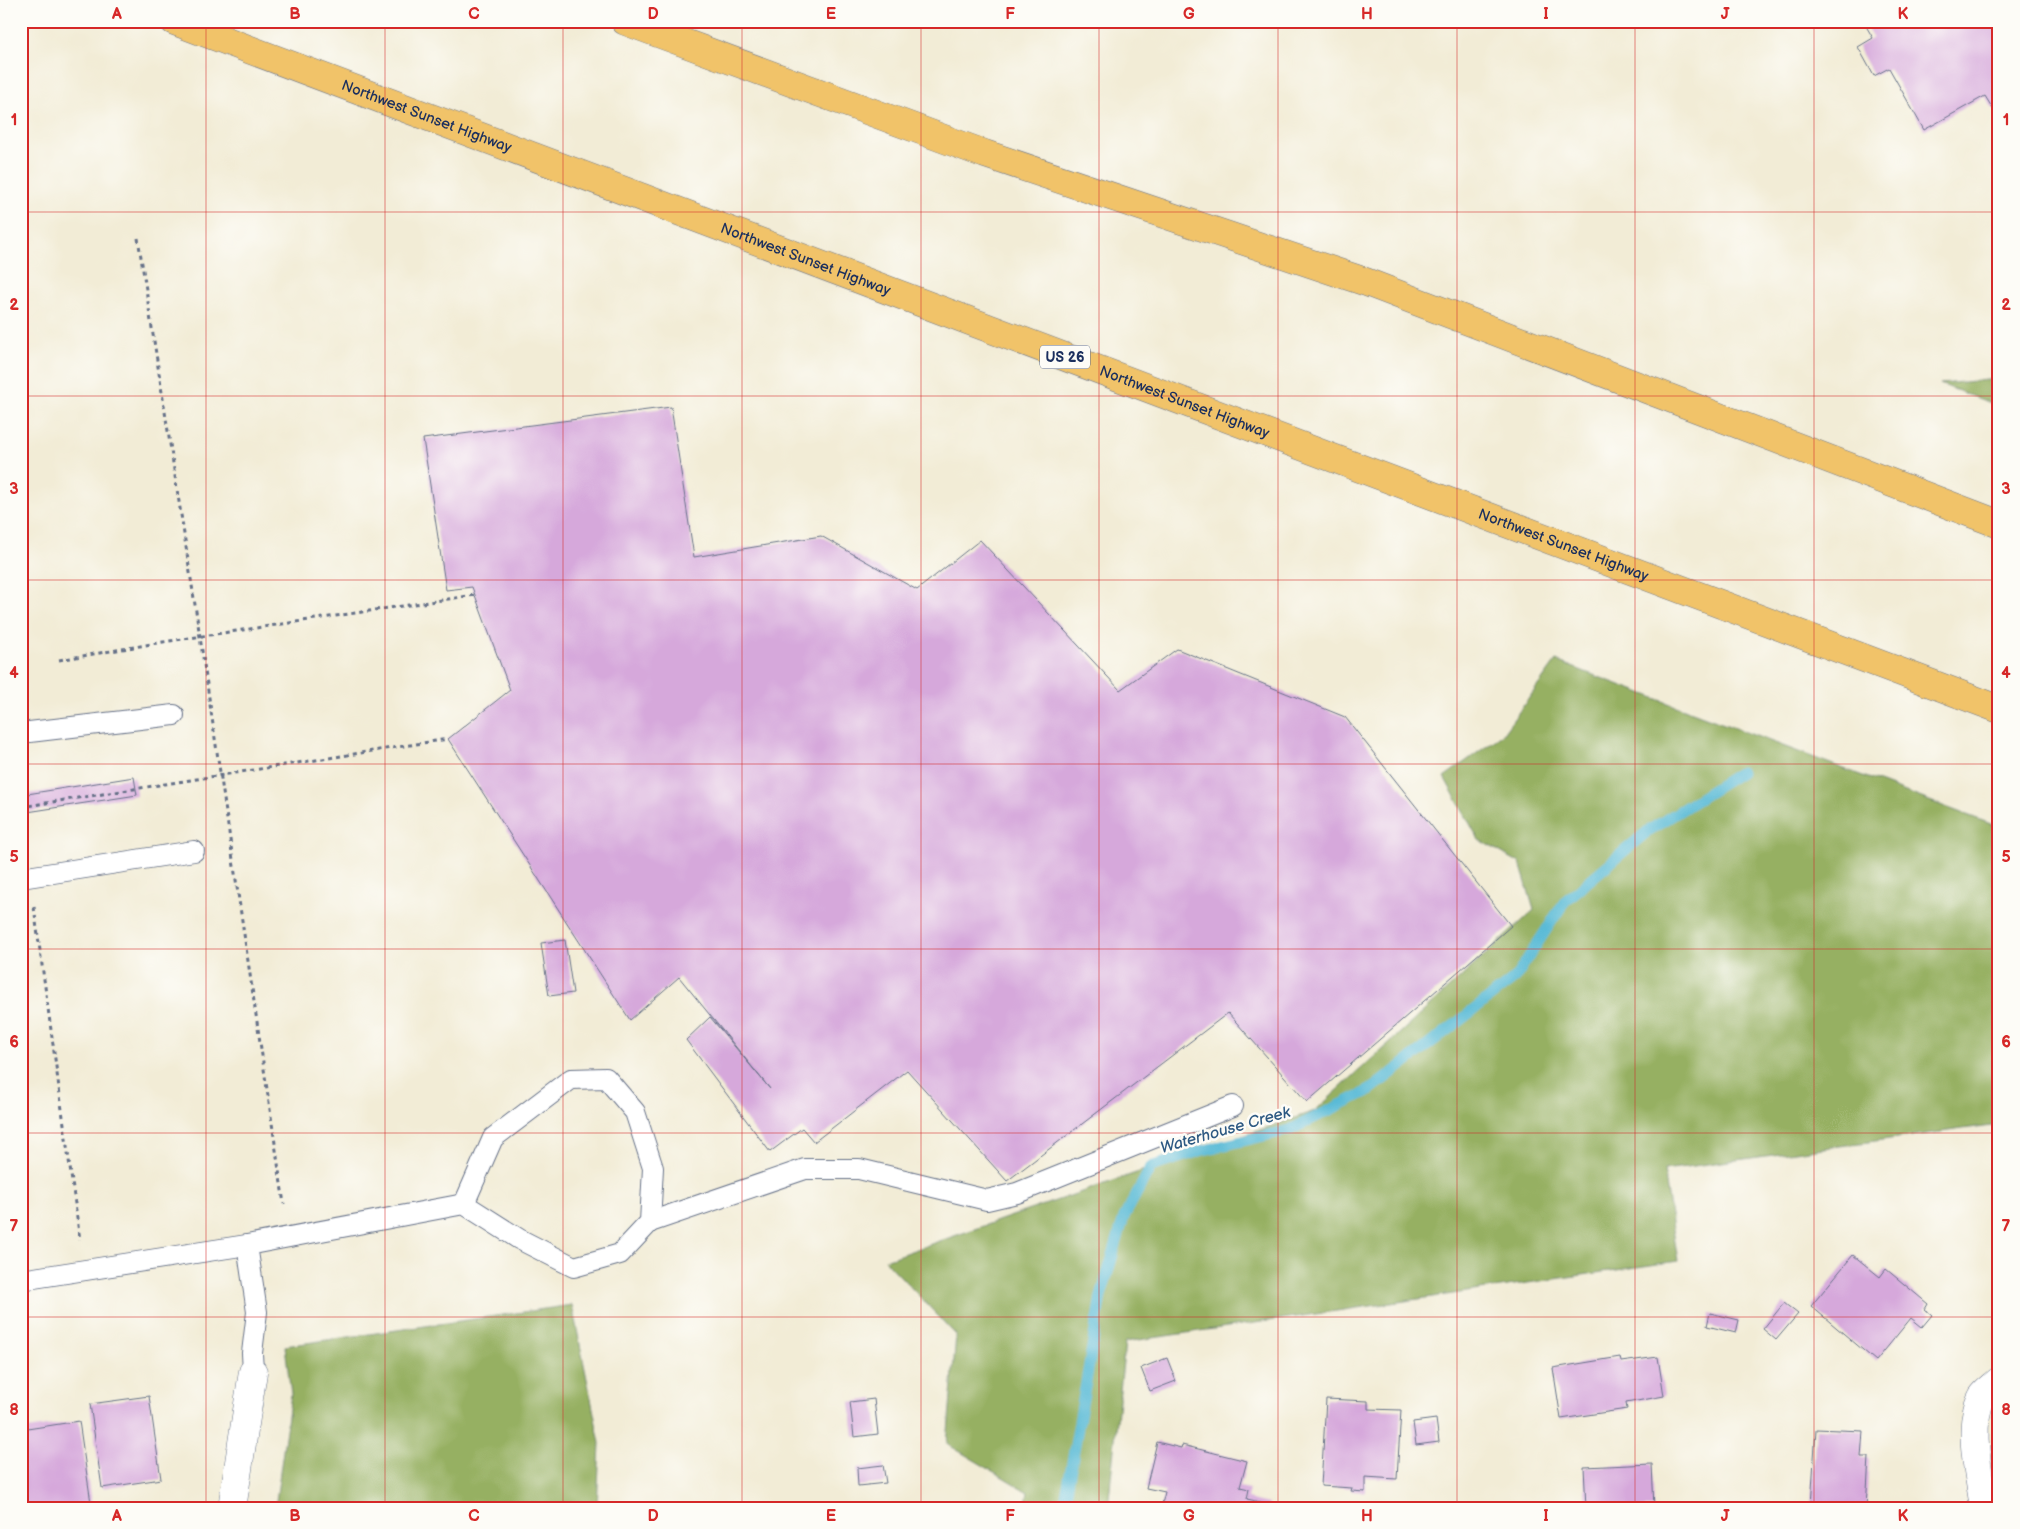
<svg xmlns="http://www.w3.org/2000/svg" width="2020" height="1529" font-family="'Balsamiq Sans',sans-serif">
<rect width="100%" height="100%" fill="#fdfcf7"/>
<filter id="ink" filterUnits="userSpaceOnUse"><feTurbulence type="fractalNoise" baseFrequency=".02" numOctaves="2"/><feDisplacementMap in="SourceGraphic" scale="10" xChannelSelector="R" yChannelSelector="G"/><feConvolveMatrix kernelMatrix="1 2 1 2 8 2 1 2 1" color-interpolation-filters="sRGB"/></filter>
<filter id="wash" filterUnits="userSpaceOnUse"><feTurbulence type="fractalNoise" baseFrequency=".0096" numOctaves="4" result="noise"/><feDisplacementMap in="SourceGraphic" scale="20" xChannelSelector="R" yChannelSelector="G"/><feGaussianBlur stdDeviation="1.12" result="paint"/><feColorMatrix in="noise" values="0 0 0 0 0 0 0 0 0 0 0 0 0 0 0 0 0 1.4 0 .05"/><feComposite in="paint" operator="in"/></filter>
<g filter="url(#wash)">
<rect width="100%" height="100%" fill="#f2ecd6"/>
<g fill="#96b062" stroke="#587060">
<path d="M1999,379V406L1940,384Z"/>
<path d="M1556,661L1999,827V1124L1664,1170L1678,1261L1125,1342L1108,1508H1025L1028,1492L947,1444L956,1335L885,1260L1315,1111L1534,910L1520,863L1479,840L1444,777L1502,735Z"/>
<path d="M572,1305L600,1443L597,1508H275L291,1394L285,1346Z"/>
</g>
<g fill="none" stroke-linecap="round" stroke-linejoin="round">
<path stroke="#58bad6" stroke-width="11" d="M1064,1508L1101,1296L1124,1217L1151,1167L1200,1151L1290,1130L1370,1090L1515,978L1565,901L1648,831L1741,772"/>
</g>
<g id="blocks">
<g fill="#d6a8db">
<path d="M1863,21H1999V105L1993,109L1985,96L1924,130L1889,68L1874,76L1858,47L1873,38Z"/>
<path d="M671,407L694,557L821,536L917,590L980,540L1120,690L1177,649L1345,717L1511,926L1307,1102L1228,1013L1007,1181L907,1070L814,1142L802,1128L770,1152L686,1040L710,1017L770,1089L679,977L630,1020L448,739L510,690L472,587L446,590L423,439Z"/>
<path d="M134,777L137,795L21,813V795Z"/>
<path d="M565,940L573,993L549,996L541,943Z"/>
<path d="M1853,1255L1880,1277L1886,1269L1928,1304L1925,1309L1932,1315L1922,1327L1911,1318L1876,1361L1811,1306Z"/>
<path d="M1784,1303L1798,1314L1776,1340L1763,1329Z"/>
<path d="M1710,1313L1739,1320L1736,1333L1707,1326Z"/>
<path d="M1620,1357L1621,1362L1658,1357L1664,1396L1626,1403L1627,1409L1561,1419L1553,1368Z"/>
<path d="M1167,1358L1176,1381L1150,1391L1141,1368Z"/>
<path d="M149,1396L161,1479L102,1488L90,1404Z"/>
<path d="M874,1399L878,1434L854,1437L850,1402Z"/>
<path d="M1326,1399L1368,1401V1409L1401,1410L1397,1479L1365,1477V1492L1351,1491L1352,1488L1321,1486Z"/>
<path d="M1436,1419L1439,1442L1416,1445L1413,1422Z"/>
<path d="M79,1421L91,1503L58,1508H21V1430Z"/>
<path d="M1816,1429L1863,1431L1861,1457H1869L1866,1508L1811,1505Z"/>
<path d="M1157,1442L1181,1448L1182,1445L1247,1461L1240,1487L1249,1489L1247,1499L1269,1504L1268,1508H1161L1165,1492L1146,1488Z"/>
<path d="M1652,1464L1654,1508H1586L1584,1467Z"/>
<path d="M883,1465L886,1483L858,1486L857,1468Z"/>
</g>
</g>
</g>
<g filter="url(#ink)">
<use href="#blocks" fill-opacity="0" stroke="#667188" stroke-width="1"/>
<g fill="none" stroke-linecap="round" stroke-linejoin="round">
<defs>
<g id="service">
<path d="M21,733L174,715"/>
<path d="M21,878L194,851"/>
<path d="M650,1222L805,1169H859L987,1200L1017,1193L1233,1106"/>
<path d="M247,1245L257,1312L252,1353L253,1372"/>
<path d="M21,1280L247,1245L464,1204L519,1239L574,1267L620,1254L650,1222L653,1168L635,1112L606,1078L571,1079L493,1138L464,1204"/>
</g>
<g id="minor">
<path d="M232,1508L253,1372"/>
<path d="M1984,1508C1980,1476 1966,1427 1982,1397C1986,1391 1994,1386 1999,1381"/>
</g>
<g id="motorway">
<path id="s1" d="M174,21L1999,709"/>
<path d="M625,21L985,154L1366,282L1999,524"/>
</g>
</defs>
<use href="#service" stroke="#667188" stroke-width="22"/>
<use href="#minor" stroke="#667188" stroke-width="29"/>
<use href="#motorway" stroke="#667188" stroke-width="29"/>
<g stroke="#667188" stroke-width="3" stroke-dasharray="4 4" stroke-linecap="butt">
<path d="M138,238L200,637L284,1204"/>
<path d="M59,660L163,642L475,595"/>
<path d="M21,807L448,739"/>
<path d="M21,823L25,847"/>
<path d="M34,907L80,1240"/>
</g>
<use href="#service" stroke="#fff" stroke-width="20"/>
<use href="#minor" stroke="#fff" stroke-width="28"/>
<use href="#motorway" stroke="#f1c369" stroke-width="28"/>
</g>
</g>
<path fill="none" stroke="#d62828" stroke-width="1" stroke-opacity="0.55" d="M206,21V1508M385,21V1508M563,21V1508M742,21V1508M921,21V1508M1099,21V1508M1278,21V1508M1457,21V1508M1635,21V1508M1814,21V1508M21,212H1999M21,396H1999M21,580H1999M21,764H1999M21,949H1999M21,1133H1999M21,1317H1999"/>
<g text-anchor="middle" stroke-width="5" stroke-linejoin="round" paint-order="stroke">
<rect fill="#fdfcf7" stroke="#5f6c8c" stroke-width="1" x="1040" y="345.5" width="50" height="23" rx="4"/>
<g font-size="14" font-weight="bold" fill="#1b2f5e">
<text x="1065" y="362">US 26</text>
</g>
<g font-size="15" fill="#1b2f5e" stroke="#fdfcf7">
<text dy="5" stroke="none"><textPath href="#s1" startOffset="270">Northwest Sunset Highway</textPath></text>
<text dy="5" stroke="none"><textPath href="#s1" startOffset="675">Northwest Sunset Highway</textPath></text>
<text dy="5" stroke="none"><textPath href="#s1" startOffset="1080">Northwest Sunset Highway</textPath></text>
<text dy="5" stroke="none"><textPath href="#s1" startOffset="1485">Northwest Sunset Highway</textPath></text>
</g>
<g font-size="16" font-style="italic" fill="#2d5982" stroke="#fdfcf7">
<text transform="translate(1225 1129) rotate(-16)" y="6">Waterhouse Creek</text>
</g>
</g>
<rect width="2020" height="1529" fill="none" stroke="#fdfcf7" stroke-width="55"/>
<rect x="28" y="28" width="1964" height="1474" fill="none" stroke="#d62828" stroke-width="2"/>
<g font-size="16" text-anchor="middle" font-weight="bold" fill="#d62828">
<text x="117" y="19">A</text>
<text x="295" y="19">B</text>
<text x="474" y="19">C</text>
<text x="653" y="19">D</text>
<text x="831" y="19">E</text>
<text x="1010" y="19">F</text>
<text x="1189" y="19">G</text>
<text x="1367" y="19">H</text>
<text x="1546" y="19">I</text>
<text x="1725" y="19">J</text>
<text x="1903" y="19">K</text>
<text x="14" y="125">1</text>
<text x="2006" y="125">1</text>
<text x="14" y="310">2</text>
<text x="2006" y="310">2</text>
<text x="14" y="494">3</text>
<text x="2006" y="494">3</text>
<text x="14" y="678">4</text>
<text x="2006" y="678">4</text>
<text x="14" y="862">5</text>
<text x="2006" y="862">5</text>
<text x="14" y="1047">6</text>
<text x="2006" y="1047">6</text>
<text x="14" y="1231">7</text>
<text x="2006" y="1231">7</text>
<text x="14" y="1415">8</text>
<text x="2006" y="1415">8</text>
<text x="117" y="1521">A</text>
<text x="295" y="1521">B</text>
<text x="474" y="1521">C</text>
<text x="653" y="1521">D</text>
<text x="831" y="1521">E</text>
<text x="1010" y="1521">F</text>
<text x="1189" y="1521">G</text>
<text x="1367" y="1521">H</text>
<text x="1546" y="1521">I</text>
<text x="1725" y="1521">J</text>
<text x="1903" y="1521">K</text>
</g>
</svg>
